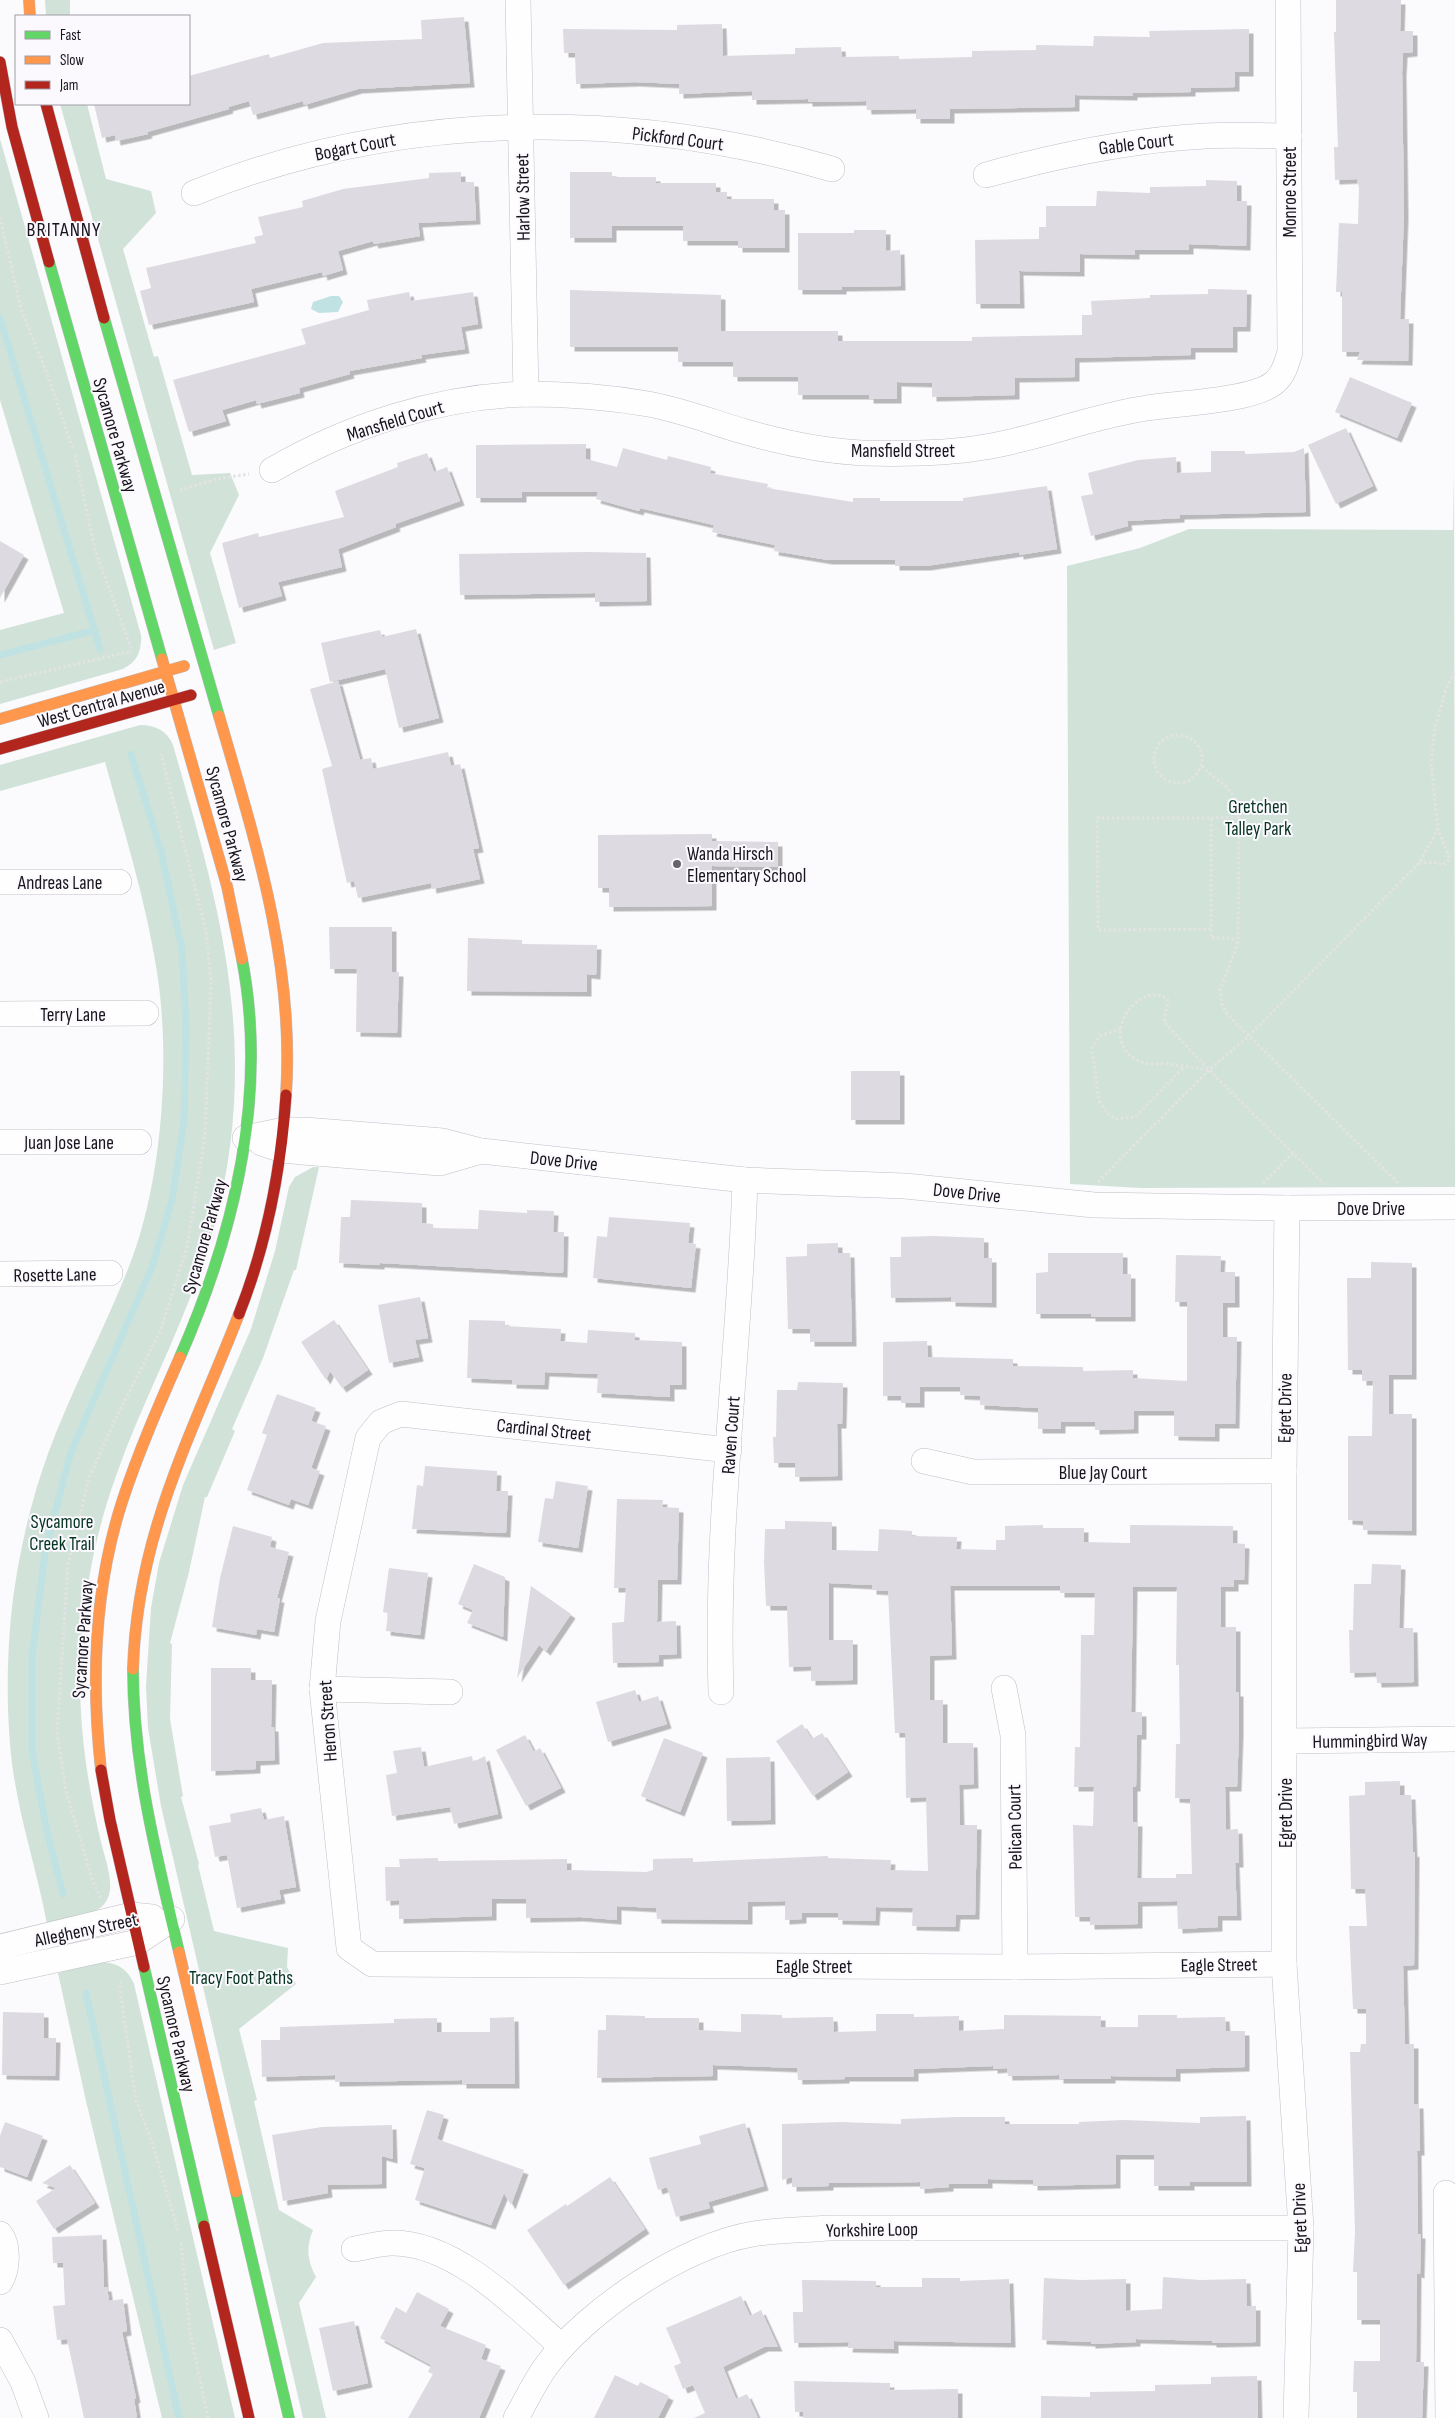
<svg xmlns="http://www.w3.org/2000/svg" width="1455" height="2418" font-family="'Sofia Sans Condensed',sans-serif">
<defs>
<filter id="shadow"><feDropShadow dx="4.5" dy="4.5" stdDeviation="0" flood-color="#0004"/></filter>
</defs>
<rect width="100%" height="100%" fill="#fbfafd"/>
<g fill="#d1e2d9">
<path d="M45,0H70V16H46Z"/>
<path d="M60,104H87L106,179L151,191L156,213L123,249L154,357L158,356L192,475L230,473L239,495L210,553L236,643L214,650Z"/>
<path d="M0,139L141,635C142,651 137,662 123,669L0,704V630L64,613L0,400Z"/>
<path d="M1454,473L1455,1187L1141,1188L1070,1184L1067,566L1140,548L1189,529L1453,530Z"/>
<path d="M140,725C156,725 167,731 173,745C208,867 241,975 234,1104C231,1157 220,1215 202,1265C178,1337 141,1404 116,1476C99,1523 88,1573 83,1623C75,1698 84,1770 101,1842C105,1860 117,1887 105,1903C94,1918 64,1920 47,1924C38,1875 22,1827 14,1777C5,1720 6,1643 15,1585C22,1540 33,1494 49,1451C72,1389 104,1330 128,1269C162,1185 171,1061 157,972C146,901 124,831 105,762L0,791V765Z"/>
<path d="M313,1167H319L296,1270H294L263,1358L232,1429L235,1431L207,1497H205L189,1572L170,1643L172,1644L170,1719L183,1796L181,1797L199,1864L198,1865L214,1931L288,1948L287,1967L296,1984L239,2029L257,2100L254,2101L279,2210L313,2230C306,2247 307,2260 316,2277L299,2303L326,2418H303L161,1806L148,1728L146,1686L151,1608L159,1563L183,1485L251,1329L275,1251L289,1187L295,1177Z"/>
<path d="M99,1962C116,1962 127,1968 134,1984L235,2418H162L86,2101L58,1973Z"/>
</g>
<path fill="#c1e2e3" d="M331,296H339L343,302L338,312L319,313L311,309L313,302Z"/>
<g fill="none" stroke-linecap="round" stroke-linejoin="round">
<g stroke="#c1e2e3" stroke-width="7">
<path d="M0,318L100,649"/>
<path d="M0,655L95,630"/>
<path d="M63,1894L47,1832L32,1751V1656L46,1546L71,1452L152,1267L172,1200L184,1121L186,1026L182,949L161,851L131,754"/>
<path d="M86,1993L179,2418"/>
</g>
</g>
<g fill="#dddbe1" fill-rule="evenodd" filter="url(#shadow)">
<path d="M1336,0H1401L1400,31H1413V52L1403,53L1402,72L1404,214L1400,319H1409L1408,361L1357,360L1360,352H1342V292H1336L1339,223L1358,224L1359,188L1357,179L1335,180L1334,147H1338L1334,32H1336Z"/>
<path d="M464,17L470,83L358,89L304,105L303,101L253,115L249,101L228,107L229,109L147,132L148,134L116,141L115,135L102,138L94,104H189V76L269,54L270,58L323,43L422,39L421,20Z"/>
<path d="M722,24L723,56L795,54V48L841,47L842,57L899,56V59L972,57V51L1036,50V45L1093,46L1094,36L1150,37L1149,31L1249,29V72H1235V87L1191,88V92L1133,93V96L1075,95V107L950,109V119H916V109L867,110L866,101L808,102V99L752,100V91L679,94V84L635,82L576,84L575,53H564L563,29L677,30V25Z"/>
<path d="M461,172V182H474L476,220L418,223L420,236L374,244L373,241L338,251L343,270L323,276L322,272L251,289L254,302L149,325L140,291L151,288L146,268L256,243L254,237L263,235L258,217L303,207L302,201L343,189L429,178V173Z"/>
<path d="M570,172H612V177H656V183H716V192H727V199H774V210H785V248H738V241H683V226H612V238H570Z"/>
<path d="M1206,180L1237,181V201H1247L1246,246L1189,244V250H1135V255L1080,254V272L1019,271L1020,304H976L975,240L1039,239V227H1046V206H1096L1097,191L1150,193V187L1206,186Z"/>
<path d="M854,230H886V251L900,250L901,286L842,287V290H798V233H854Z"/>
<path d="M1208,289L1247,290L1246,327H1233V348H1191V355L1075,358V377L1015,378V395L932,397V383L897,382V399H869V395H798V377H733V362H678V347H570V290L721,295V331H838V341H972V337L1082,335V315H1092L1091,301L1150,298V295L1208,294Z"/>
<path d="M409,292L411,301L473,292L478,324L461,327L465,349L421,355L422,358L349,371L350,374L299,388L300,393L257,404L256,400L222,410L226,421L189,432L173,380L306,344L301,329L369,310L367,300Z"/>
<path d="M1350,377L1412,403L1397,438L1335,412Z"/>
<path d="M1346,428L1373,486L1336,504L1308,445Z"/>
<path d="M586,444V459L617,467L623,448L667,460L668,456L711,467L710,473L768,484L767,488L853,502V498H880V501H963V498L1047,486L1057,549L1019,555V552L926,566H895V560H828L774,551L775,545L712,532L714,525L640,508L639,511L596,499L598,492H522V498H476V445Z"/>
<path d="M1304,448L1306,512L1180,515V518L1127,521L1128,526L1091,536L1081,496L1093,494L1088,473L1138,460L1176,457L1177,473L1211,472V451H1245V454L1294,452Z"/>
<path d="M427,453L434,472L447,467L460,501L395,524L396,527L338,549L342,567L278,582L282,596L239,608L222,543L258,533L259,537L344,517L335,491L398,467L397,463Z"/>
<path d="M0,541L24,555L0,598Z"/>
<path d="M586,552L646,553L647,601L595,602V593L460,595L459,554Z"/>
<path d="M416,629L439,718L399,728L385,669L330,682L321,643L380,630L382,637Z"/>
<path d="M338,681L360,760L371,758L373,769L448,752L451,766L460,764L479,848L473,849L480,879L432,889L431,883L358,898L354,881L347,883L322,769L332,766L310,689Z"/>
<path d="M712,834V841L778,842V867L712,866V906L609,907V888H598V835Z"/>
<path d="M329,927H392V972H399L397,1033L356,1032L357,969H330Z"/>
<path d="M468,938L522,940V944L597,945L596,975L587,974V992L467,991Z"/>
<rect x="851" y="1071" width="49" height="49"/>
<path d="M351,1200L422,1203V1223L433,1224V1228L478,1229L479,1210L527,1213V1210L554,1211L553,1232H564L563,1273L380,1263V1265L339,1263L341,1217H350Z"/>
<path d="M609,1217L690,1223L688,1243L696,1244L691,1288L593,1278L597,1236L607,1237Z"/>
<path d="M934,1236L984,1238V1258H992V1303L951,1302V1297L891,1298L890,1257H901V1237Z"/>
<path d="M838,1243V1253H850L852,1342H810V1329H788L786,1257L807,1256V1244Z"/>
<path d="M1048,1253H1123V1274H1131V1317H1091V1314H1036V1273L1048,1272Z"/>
<path d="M1176,1255L1221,1256L1220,1272H1235V1303H1223V1337H1237L1235,1424H1215V1437L1174,1436V1411H1134V1429L1095,1430V1422H1061V1429H1038V1408L980,1405V1396L960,1395V1387H920V1403H901V1396H883V1342L927,1341L928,1357L1013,1359V1366L1083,1367V1371L1133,1370V1378L1187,1381V1302H1175Z"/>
<path d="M1371,1262L1412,1263V1375H1389V1414H1412V1531L1363,1530V1521L1348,1520V1436H1372L1373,1381H1362V1370H1348L1347,1278H1371Z"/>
<path d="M420,1297L428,1338L415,1340L419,1357L389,1363L378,1305Z"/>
<path d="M334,1320L368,1370L342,1388L330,1371L326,1380L301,1342Z"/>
<path d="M469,1320L505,1321V1326L561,1329L560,1341L587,1343L588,1330L635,1333V1340L682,1342V1385H670V1397L597,1393L598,1374L545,1372L544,1385L512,1384V1380L467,1378Z"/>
<path d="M798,1382L843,1383L842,1424H837L838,1476L795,1477V1463H774L773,1437H776L777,1390H797Z"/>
<path d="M277,1394L316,1408L311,1421L326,1426L311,1468L320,1471L308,1505L291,1499L289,1505L247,1490L267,1435L262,1433Z"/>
<path d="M425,1466L497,1471L496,1491H508L506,1533L412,1529L417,1485L423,1486Z"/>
<path d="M556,1481L588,1486L578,1548L538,1542L545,1498L553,1499Z"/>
<path d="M617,1499L663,1500L662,1507L679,1508L677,1580H658L657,1622L676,1621L677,1654L659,1655V1662L613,1663L612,1623L624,1622L626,1588H614Z"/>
<path d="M785,1521L832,1522V1550L878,1551L879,1529L912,1531V1536L957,1537L956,1549L996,1550V1540H1005V1526L1043,1525V1528H1084V1542L1130,1543V1525L1233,1526V1543L1245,1544L1244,1580H1234V1587H1221V1627H1236V1692H1239V1731L1237,1787H1225L1226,1830L1238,1829L1239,1863H1235L1237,1916H1218V1927L1178,1929L1177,1901L1138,1902V1924L1090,1925V1917H1075L1073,1825L1093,1826L1094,1787H1074L1075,1747H1080L1081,1635H1094L1095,1593H1060V1586H950L952,1655L930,1656V1700H943V1743H973L974,1784L959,1785L960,1825H977L975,1915H956L955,1927L912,1926L913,1908L876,1907L875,1921L838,1920V1913H802V1919L785,1920V1901L748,1902V1920L657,1919L656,1908L617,1906V1920L580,1917L526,1918V1899H492V1916L399,1919V1900L386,1901L385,1867H400L399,1859L438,1858V1861L567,1859V1870L646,1872L653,1870V1859L693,1858V1862L828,1856V1858L891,1860L890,1870L928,1871L926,1797L906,1798L905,1733H895L888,1591L872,1590V1585L829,1583V1640H853V1680L811,1681V1666L789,1667L787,1606H766L764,1562L765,1529H785ZM1133,1587H1177L1176,1665H1179L1180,1744H1176L1175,1798L1190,1799L1192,1874H1176V1878H1137L1138,1822H1133V1787H1136L1137,1735H1142V1712H1131Z"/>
<path d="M233,1526L272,1537L270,1547L289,1552L277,1598H280L274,1632L257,1629L256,1635L212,1627L220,1578Z"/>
<path d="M474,1564L505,1577L503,1637L467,1623L473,1610L458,1604Z"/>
<path d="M1372,1564L1401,1565L1399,1628H1413L1414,1682L1377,1683L1376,1672L1350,1673L1349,1630H1353L1354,1584H1371Z"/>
<path d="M389,1568L428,1573L420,1635L386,1631L388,1613L383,1612Z"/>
<path d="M531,1586L571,1614L546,1651L539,1645L517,1678Z"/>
<path d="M211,1668H251V1680H272L271,1727H274L275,1760L256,1761V1769L211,1771Z"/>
<path d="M635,1690L639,1702L658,1696L667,1724L608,1742L596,1702Z"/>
<path d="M802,1724L812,1739L822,1733L848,1772L813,1796L776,1741Z"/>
<path d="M525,1735L534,1752L540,1748L561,1788L526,1806L496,1750Z"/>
<path d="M664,1738L703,1753L680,1812L641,1796Z"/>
<path d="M421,1747L424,1767L472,1756L473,1762L485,1756L498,1814L454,1824L450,1807L392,1816L386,1775L397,1773L393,1751Z"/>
<path d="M770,1757L771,1820L727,1821L726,1758Z"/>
<path d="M1400,1781V1795H1411L1413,1853L1415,1852L1414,1965L1403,1966L1405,2044H1414V2104H1419L1420,2151H1417L1418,2234H1421L1420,2274L1417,2273L1416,2362H1424L1422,2418H1357V2392H1353L1354,2361H1380V2320H1357V2272H1353L1355,2232L1350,2052H1360L1361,2044H1366V2009H1353L1349,1926H1367L1365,1889H1351L1349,1796L1365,1795V1782Z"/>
<path d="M261,1808L264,1820L284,1816L296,1887L279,1890L281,1899L237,1908L227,1855L215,1857L209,1826L231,1822L230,1814Z"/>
<path d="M3,2012L44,2013V2038H56L55,2076L2,2075Z"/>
<path d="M741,2014L782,2015V2018L833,2017L834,2032L876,2031V2014H914V2017L959,2016V2031L1004,2029V2015L1101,2016V2027H1138V2015H1177V2018L1225,2017L1226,2031H1245V2067L1176,2069V2077L1111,2076V2079H1059V2075L1008,2076L1007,2068L993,2069V2066L914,2069V2077H845V2079L798,2080L797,2068L713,2065V2076L597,2078L598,2030H606V2015L645,2016V2018H699V2030L741,2032Z"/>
<path d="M514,2017L515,2084H462V2080L335,2082V2075L262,2077L261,2040H280V2027L394,2023V2019L437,2018V2032H490V2018Z"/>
<path d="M427,2110L444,2115L437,2139L524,2170L511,2205L504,2193L491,2225L415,2200L425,2168L410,2164Z"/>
<path d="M1246,2116L1247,2182H1190V2186H1154V2155H1116V2184L1033,2186V2180L988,2179V2184H949V2187L920,2189V2182L829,2183V2186L792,2187V2177L782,2180V2124L840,2122L901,2124V2119L959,2117H1005V2124H1079V2122L1124,2120L1200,2123V2117Z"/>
<path d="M5,2122L43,2136L27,2177L0,2167V2136Z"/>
<path d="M745,2123L764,2186L708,2202L710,2208L676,2217L667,2187L658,2190L649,2158L701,2144L699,2136Z"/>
<path d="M392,2125L393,2159L382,2156V2184L327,2185L328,2193L283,2201L272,2135L322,2127Z"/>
<path d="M70,2165L95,2203L54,2229L36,2201L56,2188L42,2183Z"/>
<path d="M610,2177L645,2229L564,2285L527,2230L566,2204L567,2206Z"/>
<path d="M102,2235L104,2287H107L109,2301L123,2299L127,2331L122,2332L136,2398L134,2399L137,2418H84L67,2339L57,2340L53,2306L65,2305L63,2263H53L52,2237Z"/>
<path d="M1163,2277L1200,2280L1246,2279L1247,2306H1256V2342L1212,2343V2341L1136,2339V2342L1091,2344V2342L1042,2340L1044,2278L1080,2280L1126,2279V2311L1162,2309Z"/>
<path d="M922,2278H960V2281L1009,2279L1011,2343L894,2341V2349L848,2348L849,2342L794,2343L793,2312H803L802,2280L876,2281V2287H922Z"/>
<path d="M417,2292L449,2309L440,2326L486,2345L481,2359L501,2366L479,2418H408L433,2374L428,2372L431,2365L380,2338L396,2307L406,2313Z"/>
<path d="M741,2296L750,2316L761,2310L778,2347H764L723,2367L736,2399L747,2394L758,2418H694L705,2413L693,2385L683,2389L674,2366L681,2363L666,2328Z"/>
<path d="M354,2321L368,2383L333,2391L319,2328Z"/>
<path d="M615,2375L638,2386L640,2382L669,2396L658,2418H594Z"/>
<path d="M1257,2376L1258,2418H1041V2396L1090,2397V2392L1155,2391V2385L1211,2384V2377Z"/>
<path d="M794,2381L890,2383V2390L958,2389V2418H803V2412H795Z"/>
</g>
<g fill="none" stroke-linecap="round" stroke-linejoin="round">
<defs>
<g id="street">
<path d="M518,0L526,394"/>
<path d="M986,175C1058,155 1130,140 1205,136C1233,134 1261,136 1289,136"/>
<path d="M194,193C395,111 625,108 832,169"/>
<path d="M272,470C348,426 436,397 526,394C566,394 608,397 648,404C682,410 714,423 746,432C784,443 823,451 862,453C902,454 946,454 985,447C1040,438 1092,416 1147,408C1177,403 1257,401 1276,381C1284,374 1287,362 1290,352L1288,0"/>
<path d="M0,882H119"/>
<path d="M0,1014L146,1013"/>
<path d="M245,1138L284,1130H305L443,1141L481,1151L745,1180L905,1186L1094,1205L1287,1208L1455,1207"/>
<path d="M0,1142H139"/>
<path d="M261,1143L282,1150L303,1152L440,1163L481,1151"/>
<path d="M1287,1208L1284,1471V1964L1301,2228L1296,2418"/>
<path d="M0,1274L110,1273"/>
<path d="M729,1450L401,1414L381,1422L368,1438L328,1621L322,1689L349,1948L372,1964L1015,1967L1284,1964"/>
<path d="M924,1461L973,1472L1284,1471"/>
<path d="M1004,1688L1013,1735L1015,1967"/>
<path d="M322,1689L450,1692"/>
<path d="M721,1692C715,1521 740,1350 745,1180"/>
<path d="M1285,1741L1455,1739"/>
<path d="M0,1947L132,1915L152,1917"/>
<path d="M0,1972L138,1942L172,1919"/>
<path d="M1446,2193L1448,2418"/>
<path d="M0,2234C9,2245 8,2270 0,2282"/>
<path d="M354,2249C367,2247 380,2243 392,2243C455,2242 518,2308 562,2347"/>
<path d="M0,2340L23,2382L36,2418"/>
<path d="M516,2418C526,2401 535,2381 547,2365C587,2310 685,2245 753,2234C777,2230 804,2230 829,2228H1301"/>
</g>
<g id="fast">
<path d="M49,262L162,659"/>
<path d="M104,318L219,716"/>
<path d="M180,1357C234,1234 268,1094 242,959"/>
<path d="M133,1669C133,1766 157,1858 179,1952"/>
<path d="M144,1967L204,2226"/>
<path d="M236,2192L289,2418"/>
</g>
<g id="slow">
<path d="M29,0L30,16"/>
<path d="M162,659L227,886L242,959"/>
<path d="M219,716C255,840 295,964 286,1095"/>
<path d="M0,719L184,666"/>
<path d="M133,1669C137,1534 192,1435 239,1314"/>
<path d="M101,1770C91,1680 94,1589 122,1502C138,1453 159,1405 180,1357"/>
<path d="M179,1952L236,2192"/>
</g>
<g id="jam">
<path d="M0,62L12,127L49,262"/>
<path d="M46,104L104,318"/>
<path d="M0,749L191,695"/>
<path d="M239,1314C267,1243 281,1170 286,1095"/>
<path d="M101,1770L110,1820L144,1967"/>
<path d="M204,2226L249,2418"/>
</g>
</defs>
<use href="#street" stroke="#c2bfc5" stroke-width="26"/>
<use href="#fast" stroke="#c2bfc5" stroke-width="12"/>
<use href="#slow" stroke="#c2bfc5" stroke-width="12"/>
<use href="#jam" stroke="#c2bfc5" stroke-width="12"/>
<g stroke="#e3e3e4" stroke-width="3" stroke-dasharray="2.5 2.5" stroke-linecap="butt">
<path d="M0,217L21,309L49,379L73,449"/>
<path d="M75,455L95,550L131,648"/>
<path d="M180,490L217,479L249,474"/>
<path d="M0,682L132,651"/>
<circle cx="1178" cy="759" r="24"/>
<path d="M1202,766C1222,788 1234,783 1239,817L1238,943L1220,990L1222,1004L1227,1014L1240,1027L1398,1183"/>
<path d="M1211,818L1239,817"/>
<path d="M1419,863L1434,862L1443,865L1450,859L1438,829"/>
<path d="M1211,929L1098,930L1097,818H1211V938H1231L1238,943"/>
<path d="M1121,1029L1100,1036L1092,1048L1099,1101L1109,1115L1117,1119L1135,1117L1184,1067"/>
<path d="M1208,1070C1195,1068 1181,1065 1167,1064C1156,1063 1147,1066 1137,1060C1096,1038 1140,977 1168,1000L1164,1022L1209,1070L1324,1184"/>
<path d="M1098,1182L1209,1070L1250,1035L1419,863L1438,829L1431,763L1435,728L1446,689L1455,671"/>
<path d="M1263,1183L1293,1153"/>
<path d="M101,1898L93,1882L66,1791L57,1733L68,1564L89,1478L114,1422L160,1332L187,1247L205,1136L211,982L206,931L161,754"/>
<path d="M121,1981L120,1989L136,2101L150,2136L178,2230"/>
<path d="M181,2243L190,2332L208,2418"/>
</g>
<use href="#street" stroke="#fefeff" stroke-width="25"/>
<use href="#fast" stroke="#63d668" stroke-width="11"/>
<use href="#slow" stroke="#ff974d" stroke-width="11"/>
<use href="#jam" stroke="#b3261e" stroke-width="11"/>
</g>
<circle fill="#67646b" stroke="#fbf9fe" stroke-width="2" cx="677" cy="864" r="5"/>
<g text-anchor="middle" stroke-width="4" stroke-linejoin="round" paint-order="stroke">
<g font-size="19" fill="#18141c" stroke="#fbf9fe">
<text transform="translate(678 138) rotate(7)" y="7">Pickford Court</text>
<text transform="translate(1136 143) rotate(-7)" y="7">Gable Court</text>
<text transform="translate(355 146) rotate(-11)" y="7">Bogart Court</text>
<text transform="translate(1289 192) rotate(-90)" y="7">Monroe Street</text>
<text transform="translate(522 197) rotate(-91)" y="7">Harlow Street</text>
<text transform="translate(395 420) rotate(-17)" y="7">Mansfield Court</text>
<text transform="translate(116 435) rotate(74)" y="7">Sycamore Parkway</text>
<text x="903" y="457">Mansfield Street</text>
<text transform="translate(101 703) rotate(-16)" y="7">West Central Avenue</text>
<text transform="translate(228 824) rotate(75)" y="7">Sycamore Parkway</text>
<text x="60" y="889">Andreas Lane</text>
<text x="73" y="1021">Terry Lane</text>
<text x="69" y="1149">Juan Jose Lane</text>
<text transform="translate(564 1160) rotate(6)" y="7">Dove Drive</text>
<text transform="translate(967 1192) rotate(6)" y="7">Dove Drive</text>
<text x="1371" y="1215">Dove Drive</text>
<text transform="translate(204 1236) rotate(-74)" y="7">Sycamore Parkway</text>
<text transform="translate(55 1274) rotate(-1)" y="7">Rosette Lane</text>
<text transform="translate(1284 1408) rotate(-89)" y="7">Egret Drive</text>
<text transform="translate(544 1429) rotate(6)" y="7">Cardinal Street</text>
<text transform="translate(730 1435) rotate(-86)" y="7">Raven Court</text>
<text x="1103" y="1479">Blue Jay Court</text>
<text transform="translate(82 1639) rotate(-86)" y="7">Sycamore Parkway</text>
<text transform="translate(327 1721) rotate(-94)" y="7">Heron Street</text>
<text transform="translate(1370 1740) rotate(-1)" y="7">Hummingbird Way</text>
<text transform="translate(1285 1813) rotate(-90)" y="7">Egret Drive</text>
<text transform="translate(1014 1827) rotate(-91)" y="7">Pelican Court</text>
<text transform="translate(86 1929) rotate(-12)" y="7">Allegheny Street</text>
<text transform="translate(1219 1964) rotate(-1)" y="7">Eagle Street</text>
<text x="814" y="1973">Eagle Street</text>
<text transform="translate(177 2034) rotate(77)" y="7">Sycamore Parkway</text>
<text transform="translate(1299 2218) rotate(-92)" y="7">Egret Drive</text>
<text transform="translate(872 2229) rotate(-1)" y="7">Yorkshire Loop</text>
</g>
<g font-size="19" fill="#053520" stroke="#fbf9fe">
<text x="1258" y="813">Gretchen<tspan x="1258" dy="22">Talley Park</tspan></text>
<text x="62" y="1528">Sycamore<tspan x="62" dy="22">Creek Trail</tspan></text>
<text x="241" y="1984">Tracy Foot Paths</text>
</g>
<g font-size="19" fill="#18141c" stroke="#fbf9fe" text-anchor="start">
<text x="687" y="860">Wanda Hirsch<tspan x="687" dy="22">Elementary School</tspan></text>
</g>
<g font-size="20" letter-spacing="1" fill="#18141c" stroke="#fbf9fe">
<text x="64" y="236">BRITANNY</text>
</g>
</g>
<rect x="15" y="15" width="175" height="90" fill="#fbf9fe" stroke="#a09da4"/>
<rect x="25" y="31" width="25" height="8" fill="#63d668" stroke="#a09da4"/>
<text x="60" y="40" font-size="15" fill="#18141c">Fast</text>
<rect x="25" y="56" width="25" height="8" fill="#ff974d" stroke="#a09da4"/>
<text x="60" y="65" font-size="15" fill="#18141c">Slow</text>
<rect x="25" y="81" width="25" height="8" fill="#b3261e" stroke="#a09da4"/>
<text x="60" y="90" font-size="15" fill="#18141c">Jam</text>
</svg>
